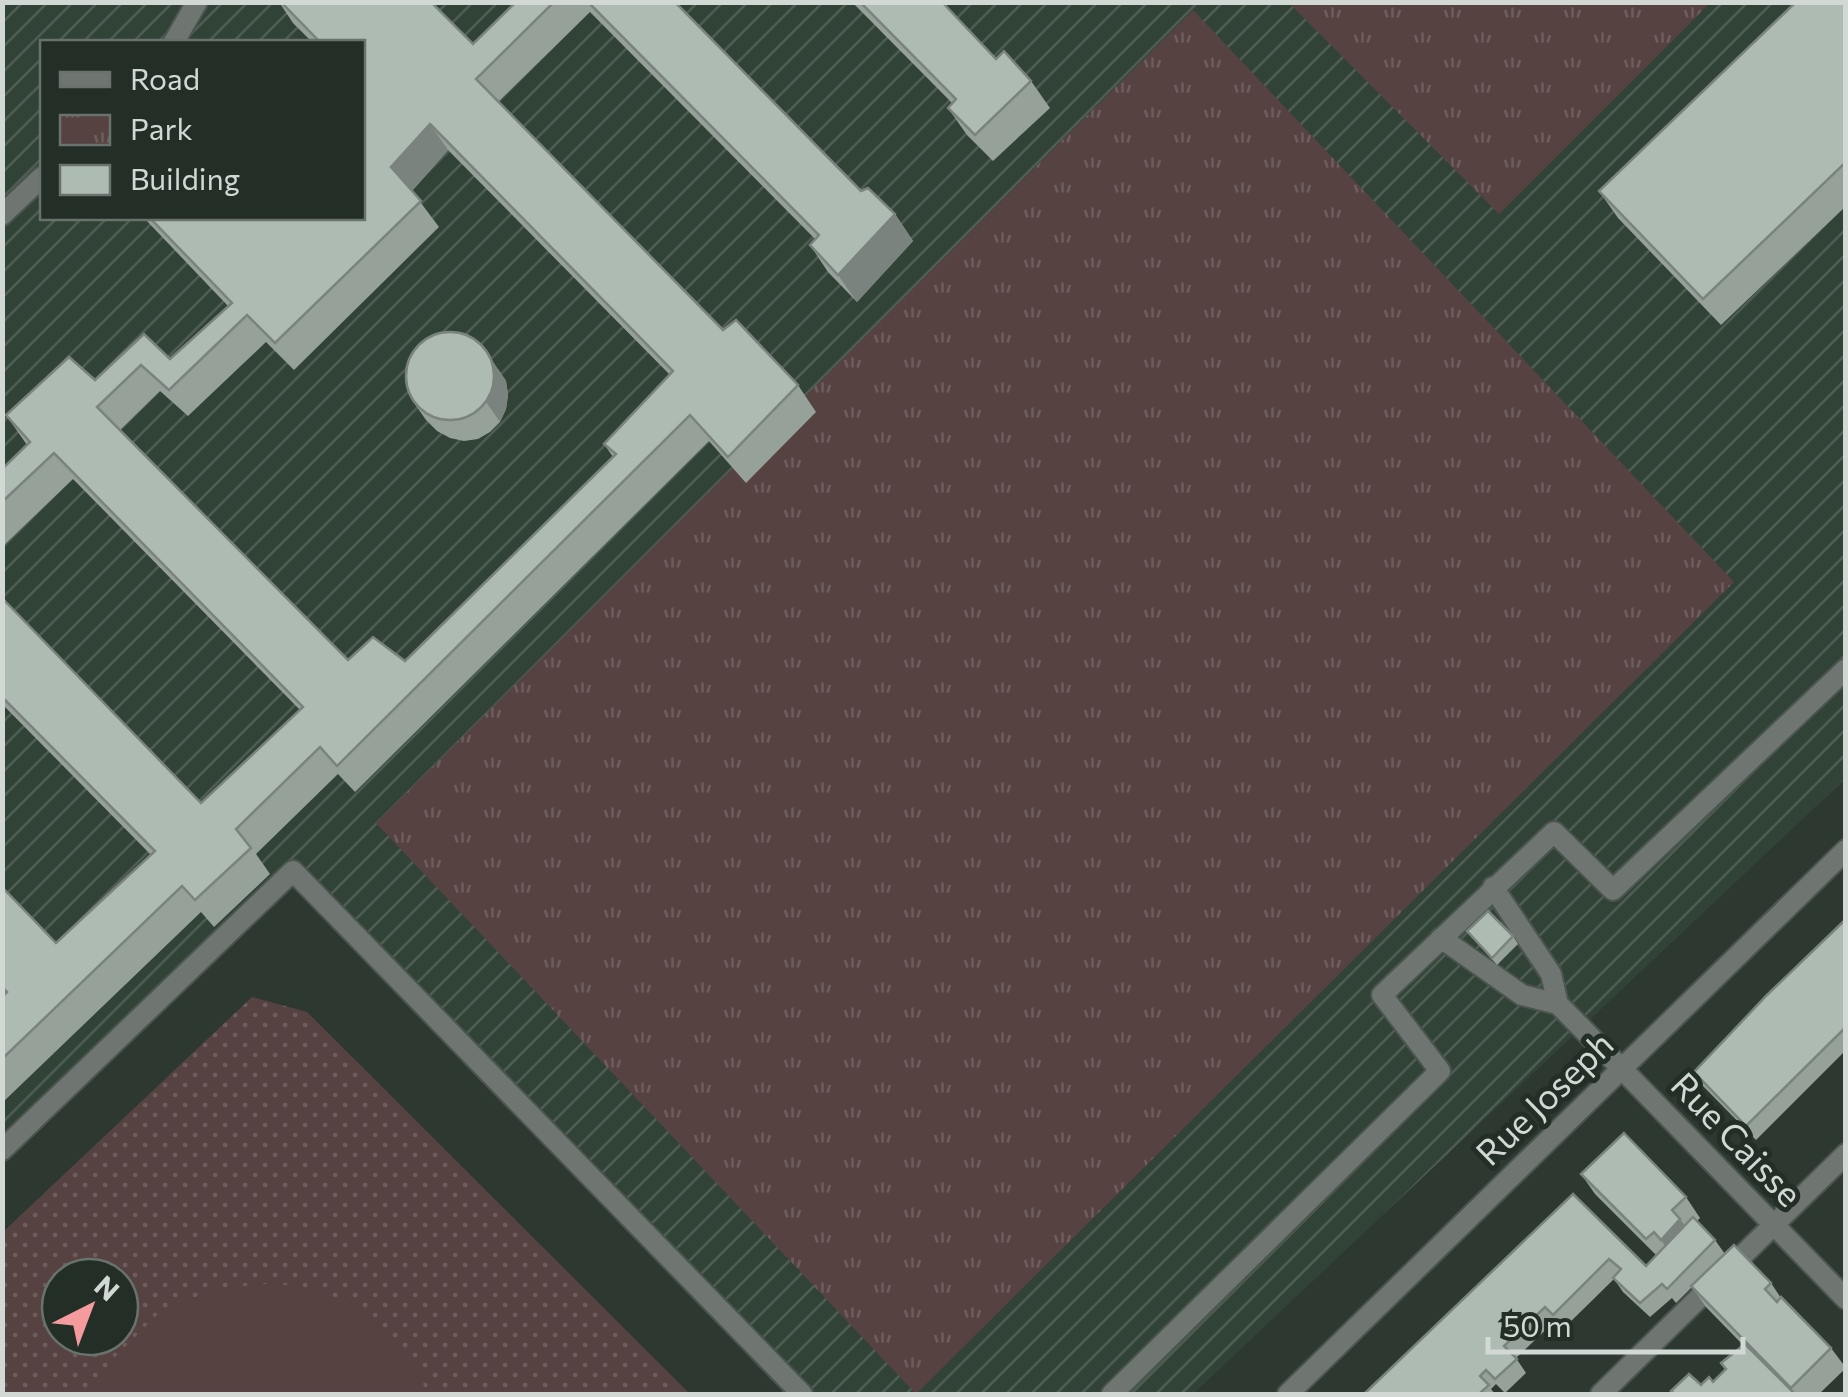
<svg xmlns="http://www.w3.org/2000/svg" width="1848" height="1397" font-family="Commissioner,sans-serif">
<defs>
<pattern id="industrial-furrows" width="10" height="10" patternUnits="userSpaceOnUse" patternTransform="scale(2.5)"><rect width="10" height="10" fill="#314237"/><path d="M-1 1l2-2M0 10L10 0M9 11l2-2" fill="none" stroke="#4e5d53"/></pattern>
<pattern id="grass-dots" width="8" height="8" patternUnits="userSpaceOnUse" patternTransform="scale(2.5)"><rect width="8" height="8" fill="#574242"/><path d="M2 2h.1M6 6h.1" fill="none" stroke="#6e5d5c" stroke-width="1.8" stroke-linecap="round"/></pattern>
<pattern id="park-tufts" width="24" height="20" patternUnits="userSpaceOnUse" patternTransform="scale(2.5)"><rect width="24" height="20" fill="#574242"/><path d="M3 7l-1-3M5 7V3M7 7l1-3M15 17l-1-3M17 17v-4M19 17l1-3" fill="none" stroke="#6e5d5c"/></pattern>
</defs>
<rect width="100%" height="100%" fill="#2d3831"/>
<path fill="url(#industrial-furrows)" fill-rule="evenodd" d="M3,3H1845V779L1193,1394H784L293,872L3,1153ZM42,42H362V218H42Z"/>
<path fill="url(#grass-dots)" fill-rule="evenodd" d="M252,997L307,1012L690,1394H3V1232ZM60,1277H120V1337H60Z"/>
<g fill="url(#park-tufts)">
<path d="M1289,3H1710L1499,214Z"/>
<path d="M1193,10L1734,582L916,1394L376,823Z"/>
</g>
<path fill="#574242" d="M274,1283C293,1287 318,1289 336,1298C373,1316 415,1355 427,1394H96L114,1358L157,1315L213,1289Z"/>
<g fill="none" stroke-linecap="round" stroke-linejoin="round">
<defs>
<g id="service">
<path d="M174,42L197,2"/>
<path d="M2,215L42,177"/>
<path d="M1493,887L1551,974L1558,1004L1622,1069"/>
<path d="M1441,938L1522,995L1558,1004"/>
<path d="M2,1150L293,871L802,1394"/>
<path d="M1112,1394L1440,1071L1382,995L1554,832L1613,890L1846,669"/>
<path d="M1601,1394L1846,1154"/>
</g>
<g id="minor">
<path d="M1622,1069L1846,1299"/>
<path d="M1288,1394L1846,850"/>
</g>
</defs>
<use href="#service" stroke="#4b554f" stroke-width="24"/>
<use href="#minor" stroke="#4b554f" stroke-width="24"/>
<use href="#service" stroke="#6f7571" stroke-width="20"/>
<use href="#minor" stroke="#6f7571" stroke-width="20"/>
</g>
<g fill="#96a199" fill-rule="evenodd">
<path d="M279,2H431L473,44L516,2H675L861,191L895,214L913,241L857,302L828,272L810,245L815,239L590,12L498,102L723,330L798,385L816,412L746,483L709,441L355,792L338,774L256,854L270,874L214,927L201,912L2,1103V887L56,943L151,855L2,704V598L201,803L300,710L73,479L2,547V469L27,445L6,415L95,380L144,334L170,359L228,306L144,218H362V42H312L293,23ZM448,150L670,375L604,444L613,457L405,661L348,660L120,430L160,391L188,416L266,342L294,370L439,227L412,191Z"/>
<path d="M852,2H942L996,59L1031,81L1050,108L993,161L967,135L948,108L952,103Z"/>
<path d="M1846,2V206L1721,325L1618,218L1599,191Z"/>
<path d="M498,369L506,381L508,395L506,409L500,422L490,432L478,439L464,441L450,438L437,431L426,420L412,400Z"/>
<path d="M1846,919V1050L1756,1140L1703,1086L1694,1072Z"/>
<path d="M1467,931L1513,936L1518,944L1497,965Z"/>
<path d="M1581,1174L1686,1197L1700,1218L1697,1221L1715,1240L1725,1254L1771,1283L1781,1298L1831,1348L1846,1368L1819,1394H1674L1671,1391L1713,1382L1725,1370L1721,1363L1743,1345L1706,1307L1692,1287L1676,1303L1672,1298L1650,1317L1623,1292L1614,1279L1563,1329L1555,1321L1516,1358L1526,1373L1505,1393L1496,1384L1491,1389L1495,1394H1364L1573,1194L1646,1266L1656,1255L1595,1194Z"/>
</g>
<g fill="#7a837d">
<path d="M430,124L448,150L410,193L391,167Z"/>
<path d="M895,214L913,241L857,302L838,275Z"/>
<path d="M484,348L506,381L508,395L506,409L500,422L486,402Z"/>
<path d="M1680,1219L1695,1239L1675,1260L1661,1240Z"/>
</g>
<g fill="#aebbb2" stroke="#7a837d" stroke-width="2.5" fill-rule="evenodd">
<path d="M281,2H431L473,44L516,2H554L476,79L723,330L736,320L798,385L728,457L690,415L337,766L320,747L236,829L251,848L195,900L182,886L2,1059V997L7,992L2,987V887L56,943L155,851L2,697V598L201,803L303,707L54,453L2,502V469L30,442L6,415L69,357L95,380L144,334L170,359L232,303L150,218H362V42H320ZM430,124L673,371L604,444L616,454L405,661L373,637L348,660L97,407L141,365L169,390L247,315L275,343L421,201L391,167Z"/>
<path d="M588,2H675L861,191L868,188L895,214L838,275L810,245L819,235Z"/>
<path d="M860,2H942L996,59L1004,51L1031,81L975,135L948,108L956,99Z"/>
<path d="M1796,2H1846V162L1703,299L1599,191Z"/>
<circle cx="450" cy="376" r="44"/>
<path d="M1488,911L1513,936L1492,958L1467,931Z"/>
<path d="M1846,919V1027L1746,1126L1694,1072L1767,995Z"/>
<path d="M1624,1133L1686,1197L1672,1210L1680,1219L1661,1240L1654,1232L1646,1239L1581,1174Z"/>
<path d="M1573,1194L1646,1266L1693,1217L1715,1240L1667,1289L1662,1284L1640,1303L1613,1278L1621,1269L1609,1259L1553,1315L1545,1307L1504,1346L1517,1359L1495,1379L1486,1370L1480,1376L1489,1385L1479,1394H1364Z"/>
<path d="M1734,1245L1771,1283L1765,1289L1777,1302L1781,1297L1831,1348L1791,1388L1691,1286Z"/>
<path d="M1745,1344L1795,1394H1675L1671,1391L1689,1374L1701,1385L1709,1377L1713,1382L1726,1369L1721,1363Z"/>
</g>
<g text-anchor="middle" stroke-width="10" stroke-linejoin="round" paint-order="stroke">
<g font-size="35" fill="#d2d9d5" stroke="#232e27">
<text transform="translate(1545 1099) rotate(-44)" y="12">Rue Joseph</text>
<text transform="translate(1736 1140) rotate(46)" y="12">Rue Caisse</text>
</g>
</g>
<rect width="1848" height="1397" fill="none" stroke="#d2d9d5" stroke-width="10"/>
<rect x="40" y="40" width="325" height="180" fill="#232e27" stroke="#69726d" stroke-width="2.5"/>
<rect x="60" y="72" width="50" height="15" fill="#6f7571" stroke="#69726d" stroke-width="2.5"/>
<text x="130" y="90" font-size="30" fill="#d2d9d5">Road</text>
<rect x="60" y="115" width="50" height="30" fill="url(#park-tufts)" stroke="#69726d" stroke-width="2.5"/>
<text x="130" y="140" font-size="30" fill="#d2d9d5">Park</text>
<rect x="60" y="165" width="50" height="30" fill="#aebbb2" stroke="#69726d" stroke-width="2.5"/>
<text x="130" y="190" font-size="30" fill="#d2d9d5">Building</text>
<g transform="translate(90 1307) rotate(42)"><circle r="48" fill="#232e27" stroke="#69726d" stroke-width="2.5"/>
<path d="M0-8L18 38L0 25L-18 38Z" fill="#f59b9d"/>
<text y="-15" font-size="28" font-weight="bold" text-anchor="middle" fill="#d2d9d5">N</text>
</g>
<path d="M1488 1337v15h255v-15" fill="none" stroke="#d2d9d5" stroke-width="5"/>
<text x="1503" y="1337" font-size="30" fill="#d2d9d5" stroke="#232e27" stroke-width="8" paint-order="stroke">50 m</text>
</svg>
